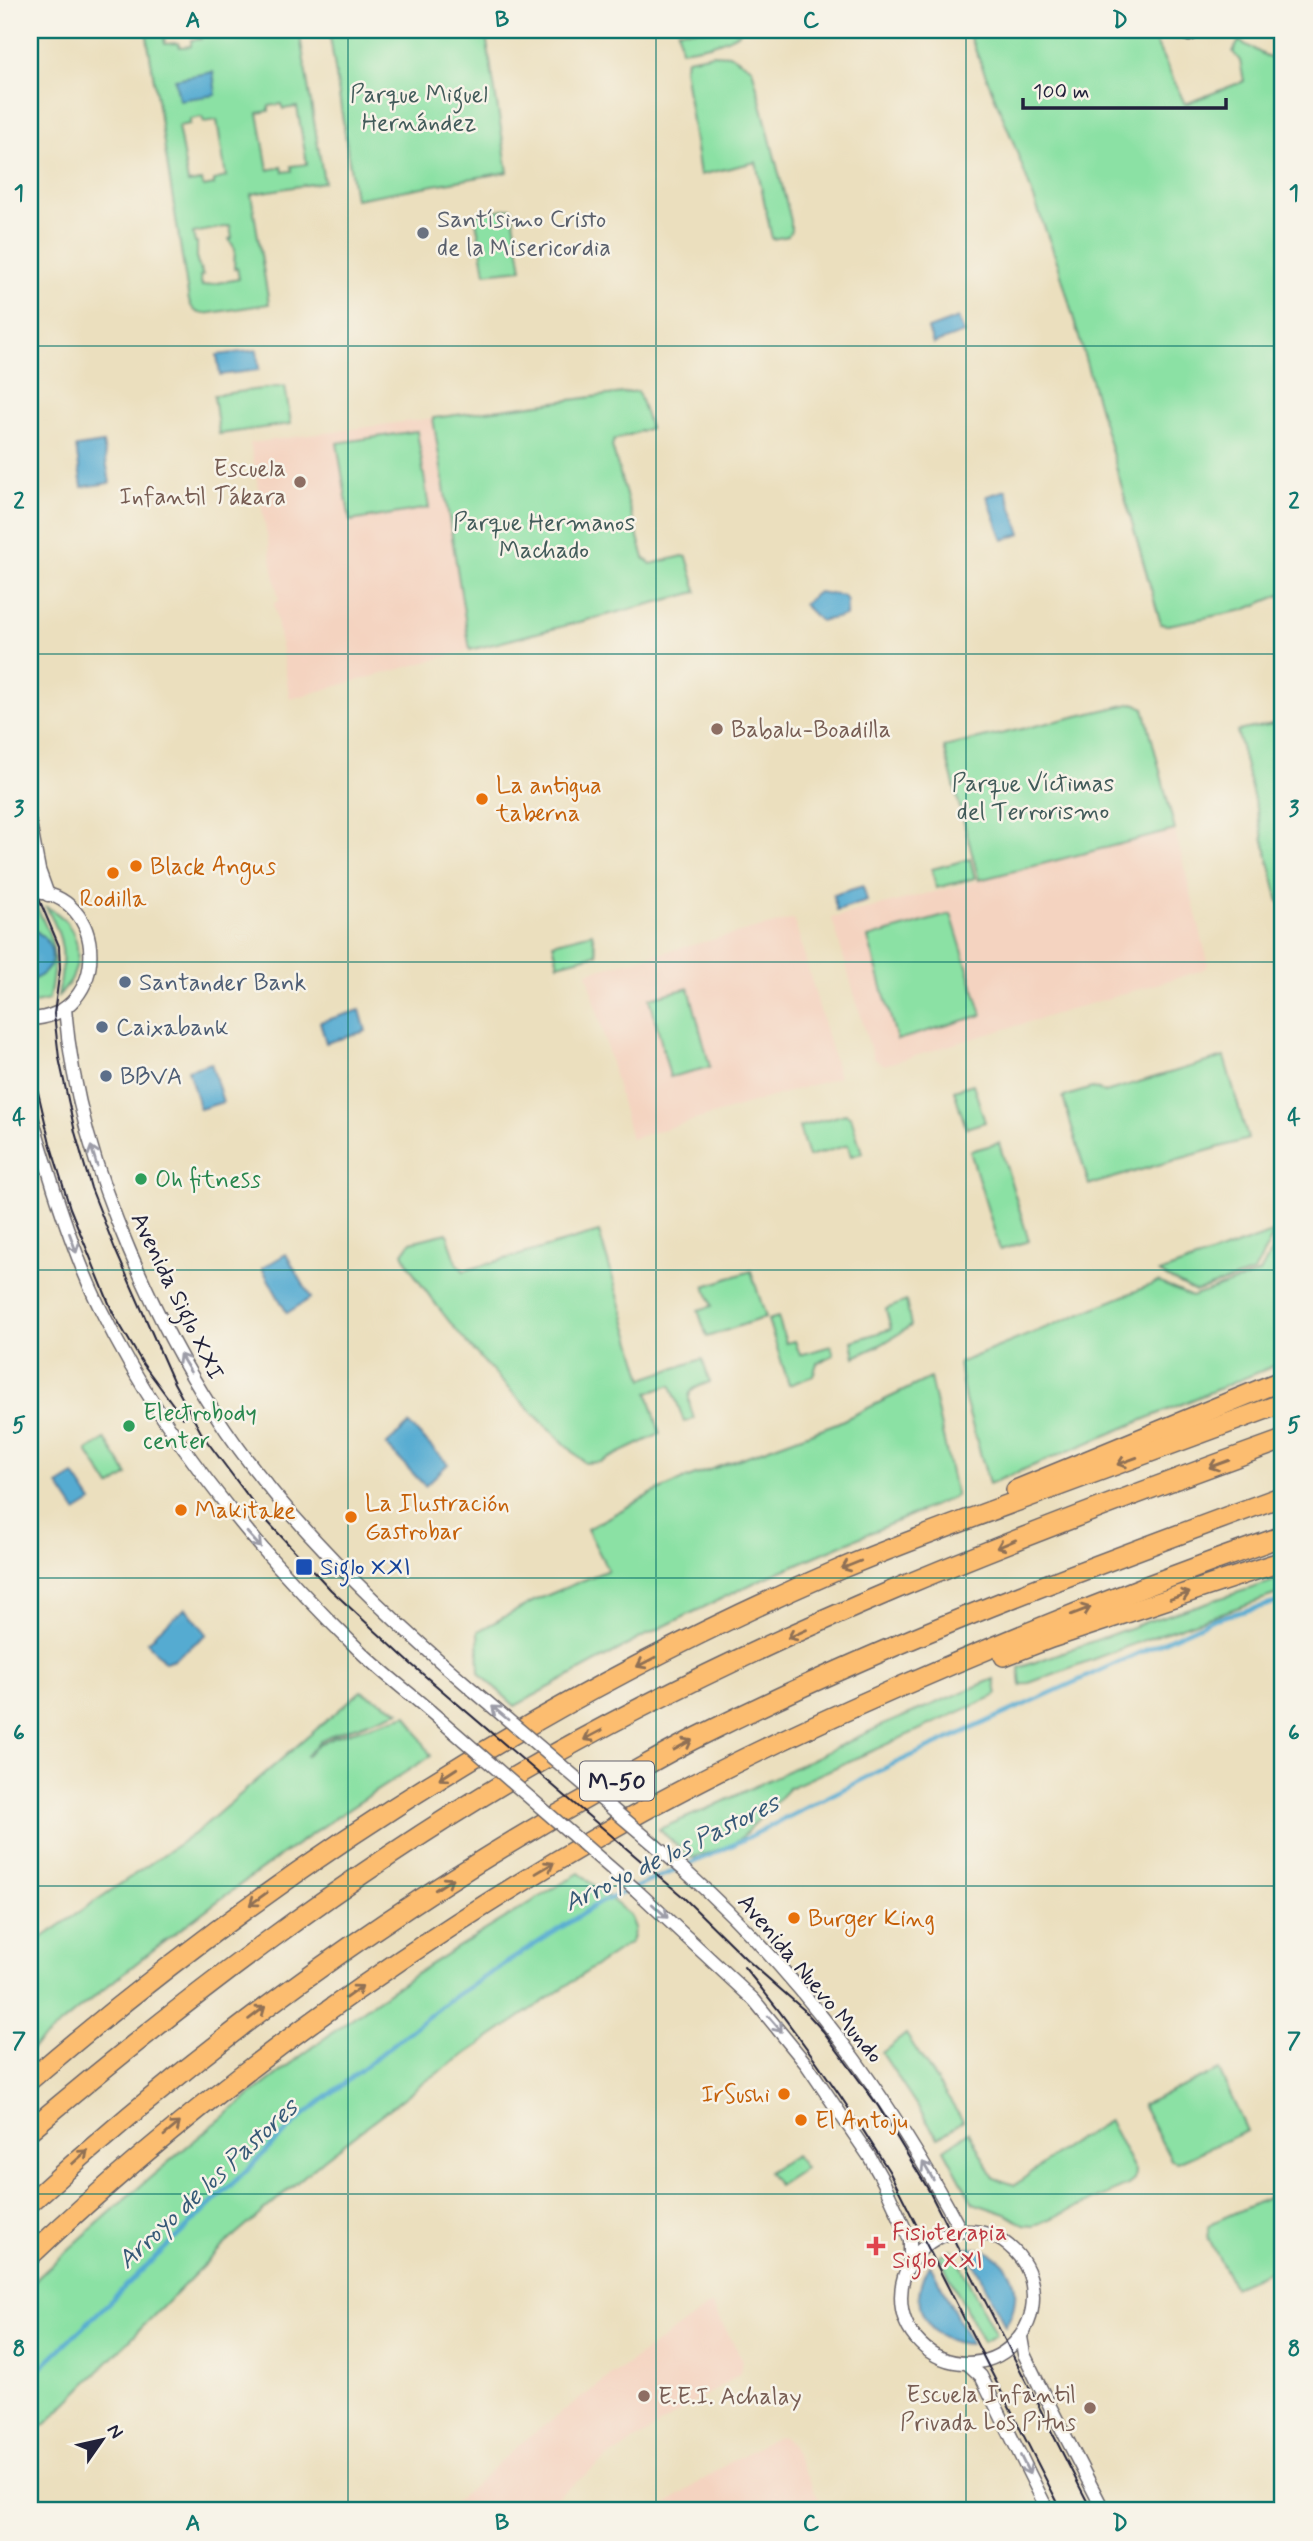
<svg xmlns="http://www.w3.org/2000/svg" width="1313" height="2541" font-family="Mynerve,sans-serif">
<rect width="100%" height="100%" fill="#f7f3e8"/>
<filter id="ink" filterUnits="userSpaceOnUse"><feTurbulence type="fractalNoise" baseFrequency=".0143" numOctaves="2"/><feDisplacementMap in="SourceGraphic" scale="14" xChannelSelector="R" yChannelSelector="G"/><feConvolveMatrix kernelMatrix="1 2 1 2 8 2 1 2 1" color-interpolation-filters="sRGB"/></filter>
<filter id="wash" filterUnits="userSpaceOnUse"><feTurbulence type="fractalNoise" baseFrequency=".00686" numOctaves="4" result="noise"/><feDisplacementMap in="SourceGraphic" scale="28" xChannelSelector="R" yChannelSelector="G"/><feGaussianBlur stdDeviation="1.57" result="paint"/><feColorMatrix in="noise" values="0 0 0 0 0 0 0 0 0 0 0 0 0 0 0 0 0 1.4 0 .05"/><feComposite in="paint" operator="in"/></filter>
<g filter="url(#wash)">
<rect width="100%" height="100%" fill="#ebdfbe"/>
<g fill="#f4d3c0">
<path d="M433,418L470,650L290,699L274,603L279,601L250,443Z"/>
<path d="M1175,830L1208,962L1207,967L1200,971L884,1065L873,1058L832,918Z"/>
<path d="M794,919L839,1077L631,1139L587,972Z"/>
<path d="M711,2304L743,2360L740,2373L735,2377L606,2459L538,2511H445L521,2443L612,2375Z"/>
<path d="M777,2436L784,2437L791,2445L825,2511H656L727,2464Z"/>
</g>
<g fill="#8be1a4" stroke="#568270" stroke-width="2" fill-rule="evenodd">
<path d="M146,30H163L165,44L178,43L180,47L191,46V40L201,39L200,30H244L245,32L258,30L259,35L271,34L270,30H299L324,182L251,194L269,304L204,314C195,313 192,309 189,301ZM281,104L283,109L297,107L307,164L291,166L292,171L283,172L282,167L268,170L258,113L269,111V106ZM202,117L204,122L217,120L226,177L214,180V185L203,187L202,181L188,183L178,126L190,124V119ZM230,226L232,238L229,239L235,249L234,269L237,268L239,279L202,286L200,276L203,275L197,262V243H195L193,233Z"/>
<path d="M329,30H485L508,172L355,199Z"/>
<path d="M678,30H740L739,33C720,44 703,47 681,50Z"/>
<path d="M967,30H1150L1185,104L1244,81L1240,61L1233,52L1239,41L1283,65V594L1244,610L1168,625L1161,624L1058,264L1012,139Z"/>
<path d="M713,54L731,55L752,68L791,221V230L788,236L772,239L756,162L700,175L684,68L687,59Z"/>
<path d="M512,208L522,269L485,273L475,214Z"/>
<path d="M285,386L291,424L219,434L214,395Z"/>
<path d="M638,391L650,428L614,440L612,446L644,558L651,564L683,556L687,557L697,592L470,650L433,418Z"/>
<path d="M417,431L429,508L350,521L337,443Z"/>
<path d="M1134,703L1144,708L1175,830L979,880L944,747Z"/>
<path d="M1283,722V900L1279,902L1237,731Z"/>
<path d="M970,859L975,878L936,888L932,869Z"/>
<path d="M30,902H34C57,947 57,951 49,1000L30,1004V980L35,979L38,932L30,929Z"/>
<path d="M46,907C83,923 88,970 58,996C65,958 66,941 46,907Z"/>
<path d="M951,914L982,1015L897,1040L868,938Z"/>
<path d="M592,933L597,954L558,964L553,943Z"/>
<path d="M689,988L710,1067L670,1077L650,998Z"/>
<path d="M1224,1057L1248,1139L1089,1185L1063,1097L1092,1088L1105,1092Z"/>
<path d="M973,1084L985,1122L966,1128L954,1090Z"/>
<path d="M845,1114L851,1117L862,1153L851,1156L848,1145L808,1157L799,1127Z"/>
<path d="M999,1143L1029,1241L1000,1250L970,1151Z"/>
<path d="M599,1232L643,1379L702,1359L710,1382C685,1390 686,1394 694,1419L684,1422L671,1385L648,1393L660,1434L601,1462L585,1463C533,1414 481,1364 438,1307C425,1290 411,1272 403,1253L411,1242L447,1233L457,1264L464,1271L467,1270Z"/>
<path d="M1275,1232L1254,1272L1195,1292L1159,1273Z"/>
<path d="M1283,1234V1362L989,1484L965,1400L959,1363L1158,1282L1192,1297L1260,1273L1280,1235Z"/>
<path d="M751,1271L766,1317L707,1337L698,1310L712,1306L705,1286Z"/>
<path d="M906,1301L911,1326L882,1344L855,1357L852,1341L891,1329L886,1309Z"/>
<path d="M778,1317L786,1343L795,1341L800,1355L831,1346L834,1355L817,1363L813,1376L789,1385L768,1320Z"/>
<path d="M930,1378L956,1496L760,1580L646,1635L515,1706L479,1673L478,1631L536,1600L608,1570L587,1529L651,1494L685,1479L837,1423Z"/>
<path d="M105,1439L128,1475L110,1487L87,1451Z"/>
<path d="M1283,1578V1592L1158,1635L1021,1686L1019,1668L1149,1621Z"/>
<path d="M994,1679L997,1695L789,1788L739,1840L731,1846L692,1858L688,1856L659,1829L714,1806L883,1725Z"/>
<path d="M361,1691L400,1711L329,1736L320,1741L306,1757L317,1745L333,1737L407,1715L431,1756C290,1844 157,1942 30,2050V1946L199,1830Z"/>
<path d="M579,1873L630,1915L635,1928L631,1942L426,2081L324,2159L223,2246L46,2424L38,2427L34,2424L30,2416V2285C139,2183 255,2087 376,2001C441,1955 511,1915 579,1873Z"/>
<path d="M906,2034L963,2121L938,2138L882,2053Z"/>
<path d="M1219,2070L1247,2131L1178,2162L1171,2160L1142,2105Z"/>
<path d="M1109,2121L1135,2171L1134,2180L1128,2185L1034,2226L1024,2225L1006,2214L973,2203L944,2149L969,2132L994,2178L1015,2185L1065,2147Z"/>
<path d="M795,2155L805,2168L778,2186L768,2172Z"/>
<path d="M1283,2191V2265L1234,2287L1208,2237V2228L1214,2222Z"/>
<path d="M952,2249L996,2335L983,2342L939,2256Z"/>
</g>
<g fill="#54abd1" stroke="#3b6686" stroke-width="2">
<path d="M213,72L216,95L179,100L175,79Z"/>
<path d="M958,318L964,333L933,344L928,329Z"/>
<path d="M257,350L259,370L220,375L217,355Z"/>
<path d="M103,443L110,483L82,487L76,447Z"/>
<path d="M1006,490L1021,534L1003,540L987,496Z"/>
<path d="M818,592L844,596L847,601L846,616L820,621L803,604Z"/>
<path d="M863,886L867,901L837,911L833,895Z"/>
<path d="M30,929C58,938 60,973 30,980Z"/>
<path d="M360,1010L366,1031L326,1043L320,1022Z"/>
<path d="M211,1063L223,1102L200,1109L188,1070Z"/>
<path d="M286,1254L311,1298L287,1313L262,1268Z"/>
<path d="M409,1424L448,1464L425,1486L386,1445Z"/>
<path d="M74,1475L92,1502L76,1512L58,1485Z"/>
<path d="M186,1608L207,1634L174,1659L165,1662L147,1642L155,1636L154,1634Z"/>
<path d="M966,2247C1009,2249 1029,2290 1005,2326Z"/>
<path d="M930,2264L971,2344C926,2343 905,2301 930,2264Z"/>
</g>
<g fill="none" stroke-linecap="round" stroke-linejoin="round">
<path stroke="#54abd1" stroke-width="4.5" d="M30,2378L304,2115L449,2000L599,1903L731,1846L889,1766L1214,1619L1283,1601"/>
</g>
</g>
<g filter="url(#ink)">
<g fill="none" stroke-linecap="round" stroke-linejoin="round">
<defs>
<g id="tertiary">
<path d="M1173,30L1189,35L1202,30"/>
<path d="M30,823L39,870L48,895"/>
<path d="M30,892C109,891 112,1016 30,1019"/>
<path d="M65,1008C72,1094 96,1173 130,1252C154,1308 181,1361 214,1412C278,1513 383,1613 474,1691"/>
<path d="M30,1108C36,1135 46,1162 54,1189C67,1229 81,1270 100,1308C164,1439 257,1552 362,1653C383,1673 408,1692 430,1711"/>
<path d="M683,1869C800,1974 887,2092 961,2231"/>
<path d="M636,1890L754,2000L807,2065L869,2156L883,2181L910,2240V2262"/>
<circle cx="967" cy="2297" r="66"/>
<path d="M1021,2337L1024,2354L1039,2385L1104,2511"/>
<path d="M968,2364L981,2376L1048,2511"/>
</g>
<path id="primary" d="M1280,30L1283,32"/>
<g id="motorway">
<path d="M1016,1490L1283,1380"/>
<path d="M1004,1656L1051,1638L1283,1561"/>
<path d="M30,2080C272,1872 544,1697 838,1570C900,1544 963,1521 1026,1498C1112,1466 1198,1435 1283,1403"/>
<path d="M30,2130C185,1999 346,1876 521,1773C761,1634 1023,1534 1283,1440"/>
<path d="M30,2203C208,2040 397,1903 608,1786C640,1769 671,1750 704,1734C891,1640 1087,1568 1283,1496"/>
<path d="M30,2256C206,2089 403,1948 613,1828C703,1776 799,1731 895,1689C1022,1633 1152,1582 1283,1536"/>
</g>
</defs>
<use href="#tertiary" stroke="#686469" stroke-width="15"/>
<use href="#primary" stroke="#686469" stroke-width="18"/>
<use href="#motorway" stroke="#686469" stroke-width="22"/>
<use href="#tertiary" stroke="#fff" stroke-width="12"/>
<use href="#primary" stroke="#fcbd6f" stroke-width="16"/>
<use href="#motorway" stroke="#fcbd6f" stroke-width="19"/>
<g stroke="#22223b" stroke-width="2">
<path d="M30,878L59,946L60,969L54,1014L59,1058L75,1132L91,1188L115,1249L174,1383L203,1436L266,1520L331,1590L411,1664L682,1896L745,1958L804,2010L823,2031L878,2106L928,2189L1092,2511"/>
<path d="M30,1058L50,1143L70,1208L113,1313L143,1364L183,1418"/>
<path d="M744,1967C797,2031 845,2100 889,2171L1062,2511"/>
</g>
<defs>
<g id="tertiary-bridge">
<path d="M474,1691L683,1869"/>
<path d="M430,1711L636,1890"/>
</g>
</defs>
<use href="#tertiary-bridge" stroke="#686469" stroke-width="15" stroke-linecap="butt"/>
<use href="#tertiary-bridge" stroke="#fff" stroke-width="12"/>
</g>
<defs><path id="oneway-shaft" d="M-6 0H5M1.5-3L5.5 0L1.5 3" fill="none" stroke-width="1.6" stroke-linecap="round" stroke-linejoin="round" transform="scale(1.75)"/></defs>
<g stroke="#9c9ca7">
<use href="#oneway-shaft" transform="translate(94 1156) rotate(-107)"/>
<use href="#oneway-shaft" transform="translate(73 1243) rotate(70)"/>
<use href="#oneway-shaft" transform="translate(185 1363) rotate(-121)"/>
<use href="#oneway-shaft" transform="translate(254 1540) rotate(48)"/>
<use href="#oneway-shaft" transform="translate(500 1713) rotate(-140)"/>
<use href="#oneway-shaft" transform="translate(660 1911) rotate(42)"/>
<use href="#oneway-shaft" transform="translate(775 2024) rotate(49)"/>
<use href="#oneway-shaft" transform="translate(928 2171) rotate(-121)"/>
<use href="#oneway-shaft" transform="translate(1025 2465) rotate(64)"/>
</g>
<g stroke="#8f7055">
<use href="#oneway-shaft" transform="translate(1127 1461) rotate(160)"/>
<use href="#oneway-shaft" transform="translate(1219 1464) rotate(160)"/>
<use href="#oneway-shaft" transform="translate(1006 1544) rotate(157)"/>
<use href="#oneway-shaft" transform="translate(851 1565) rotate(158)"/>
<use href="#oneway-shaft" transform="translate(1180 1596) rotate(-19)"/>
<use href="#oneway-shaft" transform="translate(1081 1611) rotate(-21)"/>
<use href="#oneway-shaft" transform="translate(797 1634) rotate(156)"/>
<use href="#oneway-shaft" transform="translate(646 1662) rotate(153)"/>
<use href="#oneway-shaft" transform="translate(593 1735) rotate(152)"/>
<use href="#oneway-shaft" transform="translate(683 1745) rotate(-29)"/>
<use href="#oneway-shaft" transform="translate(448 1774) rotate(147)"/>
<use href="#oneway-shaft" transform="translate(545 1868) rotate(-31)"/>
<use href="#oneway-shaft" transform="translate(444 1884) rotate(-33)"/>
<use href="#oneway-shaft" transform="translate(258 1899) rotate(144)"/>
<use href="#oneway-shaft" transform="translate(354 1992) rotate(-36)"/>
<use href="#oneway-shaft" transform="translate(257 2013) rotate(-37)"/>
<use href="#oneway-shaft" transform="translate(172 2129) rotate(-40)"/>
<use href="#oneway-shaft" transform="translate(80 2157) rotate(-42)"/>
</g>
</g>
<path fill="none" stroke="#0f766e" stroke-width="2" stroke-opacity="0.55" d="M348,30V2511M656,30V2511M966,30V2511M30,346H1283M30,654H1283M30,962H1283M30,1270H1283M30,1578H1283M30,1886H1283M30,2194H1283"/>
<circle fill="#6b7280" stroke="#f7f3e8" stroke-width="2.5" cx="423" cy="233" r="7"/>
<g fill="#8d6e63" stroke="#f7f3e8" stroke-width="2.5">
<circle cx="300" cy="482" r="7"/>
<circle cx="717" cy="729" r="7"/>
<circle cx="644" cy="2396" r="7"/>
<circle cx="1090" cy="2408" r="7"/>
</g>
<g fill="#e8710a" stroke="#f7f3e8" stroke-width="2.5">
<circle cx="482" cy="799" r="7"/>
<circle cx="136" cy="866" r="7"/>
<circle cx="113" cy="873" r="7"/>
<circle cx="181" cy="1510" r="7"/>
<circle cx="351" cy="1517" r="7"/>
<circle cx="794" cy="1918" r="7"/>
<circle cx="784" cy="2094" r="7"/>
<circle cx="801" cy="2120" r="7"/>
</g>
<g fill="#5c6f8a" stroke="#f7f3e8" stroke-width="2.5">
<circle cx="125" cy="982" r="7"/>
<circle cx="102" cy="1027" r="7"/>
<circle cx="106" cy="1076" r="7"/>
</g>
<g fill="#2e9e5b" stroke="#f7f3e8" stroke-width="2.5">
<circle cx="141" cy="1179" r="7"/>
<circle cx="129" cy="1426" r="7"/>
</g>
<rect fill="#1a4fb4" stroke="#f7f3e8" stroke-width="2.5" x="295" y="1558" width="18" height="18" rx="3.5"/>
<path fill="#e0444e" stroke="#f7f3e8" stroke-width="2.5" d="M872.5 2235.5h7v7h7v7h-7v7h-7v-7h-7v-7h7z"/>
<g text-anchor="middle" stroke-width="5" stroke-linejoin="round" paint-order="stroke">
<rect fill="#f7f3e8" stroke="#62616f" stroke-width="2" x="580" y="1761.5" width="74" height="39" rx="5"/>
<g font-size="23" font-weight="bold" fill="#22223b">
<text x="617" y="1789">M-50</text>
</g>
<g font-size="24" fill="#425b5a" stroke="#f7f3e8">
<text x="419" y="102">Parque Miguel<tspan x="419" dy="28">Hernández</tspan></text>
<text x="544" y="530">Parque Hermanos<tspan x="544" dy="28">Machado</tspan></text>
<text x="1033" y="791">Parque Víctimas<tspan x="1033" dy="28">del Terrorismo</tspan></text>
</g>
<g font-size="24" fill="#5b616d" stroke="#f7f3e8" text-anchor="start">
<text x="437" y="227">Santísimo Cristo<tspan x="437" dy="28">de la Misericordia</tspan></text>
</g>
<g font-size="24" fill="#785e54" stroke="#f7f3e8" text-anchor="end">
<text x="286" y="476">Escuela<tspan x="286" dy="28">Infantil Tákara</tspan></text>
<text x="731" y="737" text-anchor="start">Babalu-Boadilla</text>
<text x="1076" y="2402">Escuela Infantil<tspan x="1076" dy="28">Privada Los Pitus</tspan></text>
<text x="658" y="2404" text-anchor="start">E.E.I. Achalay</text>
</g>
<g font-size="24" fill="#c56008" stroke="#f7f3e8" text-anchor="start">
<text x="496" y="793">La antigua<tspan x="496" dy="28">taberna</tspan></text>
<text x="150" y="874">Black Angus</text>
<text x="113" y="906" text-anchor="middle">Rodilla</text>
<text x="365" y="1511">La Ilustración<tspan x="365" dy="28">Gastrobar</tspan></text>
<text x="195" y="1518">Makitake</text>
<text x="808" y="1926">Burger King</text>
<text x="770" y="2102" text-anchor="end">IrSushi</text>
<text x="815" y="2128">El Antoju</text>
</g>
<g font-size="24" fill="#4e5e75" stroke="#f7f3e8" text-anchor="start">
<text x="139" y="990">Santander Bank</text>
<text x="116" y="1035">Caixabank</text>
<text x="120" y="1084">BBVA</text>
</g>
<g font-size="24" fill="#27864d" stroke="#f7f3e8" text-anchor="start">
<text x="155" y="1187">Oh fitness</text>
<text x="143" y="1420">Electrobody<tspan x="143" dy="28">center</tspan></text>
</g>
<g font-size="24" fill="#22223b" stroke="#f7f3e8">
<text transform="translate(178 1296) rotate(64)" y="8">Avenida Siglo XXI</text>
<text transform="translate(811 1978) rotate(50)" y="8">Avenida Nuevo Mundo</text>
</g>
<g font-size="24" fill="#164399" stroke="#f7f3e8" text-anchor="start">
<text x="320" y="1575">Siglo XXI</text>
</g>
<g font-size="24" fill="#be3a42" stroke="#f7f3e8" text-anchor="start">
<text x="892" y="2240">Fisioterapia<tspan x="892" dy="28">Siglo XXI</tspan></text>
</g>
<g font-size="26" font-style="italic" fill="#365977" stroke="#f7f3e8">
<text transform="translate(671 1852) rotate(-26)" y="9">Arroyo de los Pastores</text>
<text transform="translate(207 2183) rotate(-43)" y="9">Arroyo de los Pastores</text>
</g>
</g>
<rect width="1313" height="2541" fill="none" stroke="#f7f3e8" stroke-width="77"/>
<g transform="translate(102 2440) rotate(56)" stroke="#f7f3e8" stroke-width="5" paint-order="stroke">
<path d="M0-5L12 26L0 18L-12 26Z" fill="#22223b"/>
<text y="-10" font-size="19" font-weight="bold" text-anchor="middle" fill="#22223b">N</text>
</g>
<path d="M1023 98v10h203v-10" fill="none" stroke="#22223b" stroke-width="3.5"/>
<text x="1033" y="98" font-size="21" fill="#22223b" stroke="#f7f3e8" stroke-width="5" paint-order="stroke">100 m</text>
<rect x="38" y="38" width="1236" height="2464" fill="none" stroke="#0f766e" stroke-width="2.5"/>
<g font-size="23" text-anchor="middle" font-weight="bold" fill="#0f766e">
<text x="193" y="27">A</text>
<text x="502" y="27">B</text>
<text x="811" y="27">C</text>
<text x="1120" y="27">D</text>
<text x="19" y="200">1</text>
<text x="1294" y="200">1</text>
<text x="19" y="508">2</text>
<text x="1294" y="508">2</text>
<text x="19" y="816">3</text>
<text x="1294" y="816">3</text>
<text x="19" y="1124">4</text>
<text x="1294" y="1124">4</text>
<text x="19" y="1432">5</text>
<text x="1294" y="1432">5</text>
<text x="19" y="1740">6</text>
<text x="1294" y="1740">6</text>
<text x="19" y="2048">7</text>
<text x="1294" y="2048">7</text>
<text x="19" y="2356">8</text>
<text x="1294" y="2356">8</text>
<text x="193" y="2530">A</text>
<text x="502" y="2530">B</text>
<text x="811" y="2530">C</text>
<text x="1120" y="2530">D</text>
</g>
</svg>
